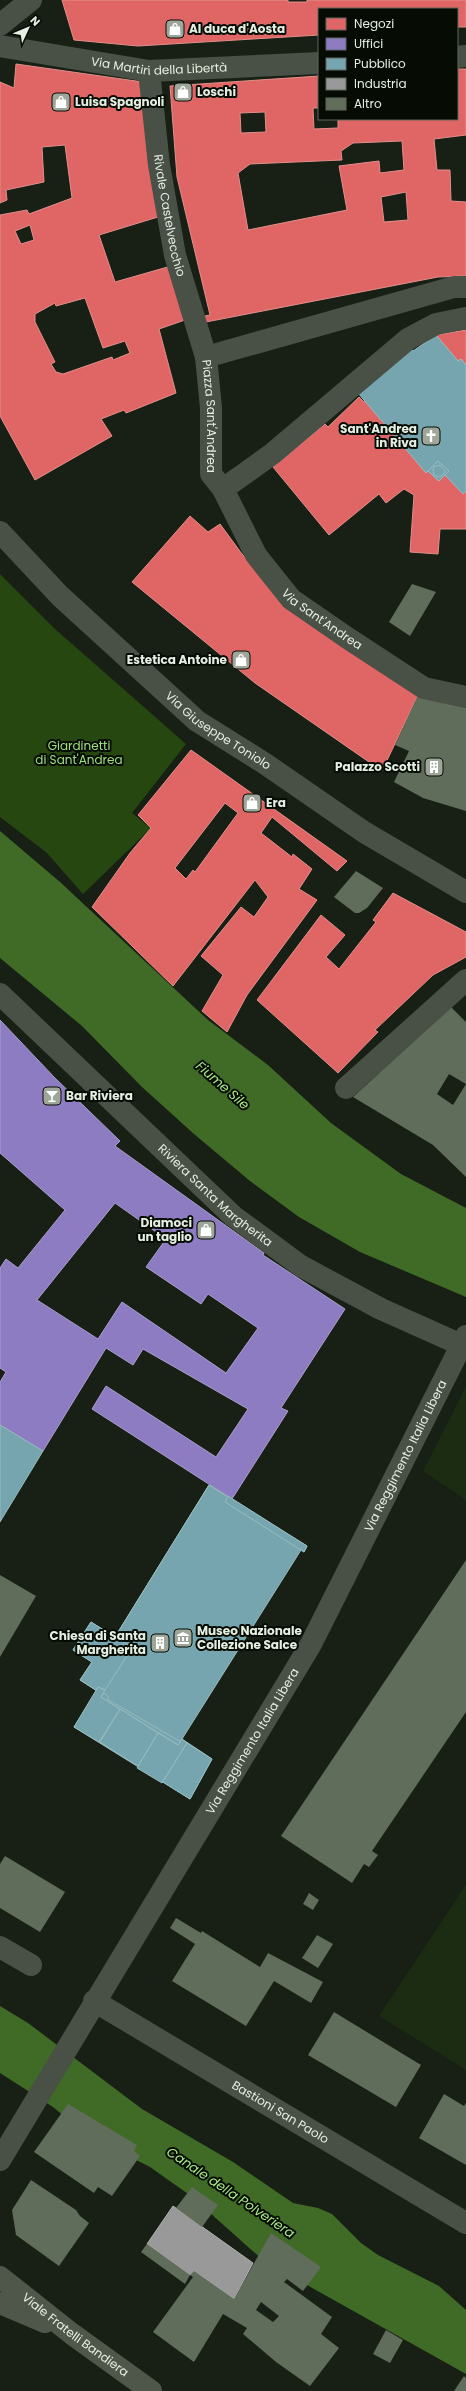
<svg xmlns="http://www.w3.org/2000/svg" width="466" height="2391" font-family="Poppins,sans-serif">
<rect width="100%" height="100%" fill="#181f14"/>
<g fill="#1b2c13">
<path d="M466,1387V1500L423,1471Z"/>
<path d="M466,1885V2070L379,2016Z"/>
</g>
<path fill="#26470f" d="M0,574L55,629L186,744L132,813L151,828L83,894L47,853L0,817Z"/>
<g fill="#3f6b26">
<path d="M0,831L60,882L208,1020L268,1065L331,1123L401,1174L466,1208V1297L360,1252L299,1217L250,1181L194,1134L142,1087L82,1026L0,958Z"/>
<path d="M0,2006L28,2023L142,2109L233,2162L293,2203L318,2208L332,2214L361,2243L378,2255L439,2286L466,2310V2374L264,2261L191,2196L150,2167L87,2135L53,2107L0,2073Z"/>
</g>
<g fill="#e06666" stroke="#e28f8b" fill-rule="evenodd">
<path d="M62,0H288V2H307V0H466V27H457V9H319V35L138,46L74,40Z"/>
<path d="M16,64L143,82L158,217L99,235L115,282L171,266L185,320L159,329L176,393L126,413L124,410L101,419L112,436L35,480L0,416V215L27,210L29,214L72,198L65,145L42,147L44,182L6,190L7,200L0,203V82L14,88ZM30,225L34,240L21,244L15,231ZM85,298L103,348L125,341L130,353L113,360L112,357L63,374L56,372L51,364L55,362L35,322V314L55,303L56,306Z"/>
<path d="M457,69H466V135L434,139L437,170H450L451,201L466,202V276L438,277L206,322L205,316L210,315L177,177L170,86L319,76V108H313L314,129L338,128V119H457ZM265,112L266,132L241,133L240,113ZM402,141L404,170L380,173L379,161L339,166L347,210L248,230L238,173L250,164L342,160L341,151L353,143ZM406,192L408,220L384,222L381,197Z"/>
<path d="M466,330V365L461,359L458,361L436,335Z"/>
<path d="M359,397L364,402L366,401L426,473L428,471L439,481L445,475L463,494L466,491V529H440L438,554L410,552L414,495L404,489L386,503L379,494L329,535L273,467L325,424L328,427Z"/>
<path d="M190,516L208,532L220,524L242,554L272,586L418,695L382,771L255,683L132,582Z"/>
<path d="M191,750L347,861L337,871L272,817L261,833L292,857L293,854L312,869L299,889L317,900L247,995L227,1032L202,1011L223,975L201,956L241,907L254,917L268,897L255,880L173,986L92,907L130,853L151,828L138,815ZM225,803L238,813L195,872L193,870L186,879L175,868Z"/>
<path d="M393,893L466,932V957L433,975L375,1030L378,1032L338,1073L257,1000L321,915L345,935L326,957L339,969L376,922L373,920Z"/>
</g>
<path fill="#8e7cc3" stroke="#a89ecc" fill-rule="evenodd" d="M0,1020L55,1078L120,1141L115,1146L264,1253L263,1255L345,1309L281,1408L288,1411L232,1499L92,1409L106,1386L216,1457L248,1409L143,1349L133,1365L106,1348L43,1451L0,1425V1382L6,1372L0,1368V1268L6,1259L18,1268L65,1210L0,1153ZM115,1203L166,1239L146,1267L201,1304L208,1294L258,1328L226,1373L122,1302L98,1339L37,1300Z"/>
<g fill="#76a5af" stroke="#97bbbe" fill-rule="evenodd">
<path d="M436,335L458,361L461,359L466,365V491L463,494L445,475L439,481L428,471L426,473L358,393L409,348L413,351Z"/>
<path d="M438,461L449,471L439,481L428,471ZM440,465L445,471L444,474L439,477L434,475L433,470L434,467Z"/>
<path d="M0,1425L43,1451L0,1522Z"/>
<path d="M209,1485L228,1497L132,1648L115,1637Z"/>
<path d="M209,1485L307,1546L304,1552L301,1550L182,1739L212,1759L190,1799L74,1727L97,1691L80,1680L92,1662L73,1650L91,1622L115,1637Z"/>
<path d="M228,1496L307,1546L304,1552L225,1502Z"/>
<path d="M91,1622L132,1648L105,1690L98,1687L96,1690L80,1680L92,1662L73,1650Z"/>
<path d="M98,1687L105,1690L101,1697L120,1709L99,1742L74,1727Z"/>
<path d="M104,1693L109,1697L107,1699L181,1742L178,1745L101,1697Z"/>
<path d="M120,1709L158,1733L138,1766L100,1742Z"/>
<path d="M158,1733L178,1745L182,1739L187,1743L162,1783L137,1768Z"/>
<path d="M187,1743L212,1759L190,1799L163,1782L162,1783Z"/>
</g>
<path fill="#999" stroke="#b0b3af" d="M173,2206L253,2263L234,2299L194,2271L190,2275L147,2244Z"/>
<g fill="#606d5a" fill-rule="evenodd">
<path d="M412,584L436,592L410,636L389,622Z"/>
<path d="M418,695L466,704V811L423,798L394,782L409,751L395,745Z"/>
<path d="M356,871L383,888L367,908L359,913H355L334,897Z"/>
<path d="M451,1007L466,1022V1177L433,1145L353,1097ZM449,1074L466,1084L453,1105L437,1094Z"/>
<path d="M466,1560V1712L372,1851L378,1855L369,1867L364,1864L352,1883L281,1836Z"/>
<path d="M0,1575L36,1596L0,1657Z"/>
<path d="M5,1856L65,1892L40,1932L0,1908V1864Z"/>
<path d="M309,1893L319,1900L313,1910L303,1904Z"/>
<path d="M176,1918L201,1933L202,1931L260,1967L268,1953L323,1982L311,2003L274,1981L246,2026L172,1981L195,1944L170,1928Z"/>
<path d="M317,1935L333,1944L318,1968L302,1958Z"/>
<path d="M334,2012L421,2065L396,2107L308,2055Z"/>
<path d="M444,2094L464,2106L466,2103V2165L419,2138Z"/>
<path d="M68,2104L137,2145L134,2151L140,2156L112,2196L98,2187L94,2193L34,2152Z"/>
<path d="M31,2180L76,2210L80,2216L89,2223L59,2266L16,2235L12,2210Z"/>
<path d="M192,2187L218,2205L202,2227L176,2208Z"/>
<path d="M271,2233L321,2267L303,2291L287,2279L284,2282L332,2317L321,2334L339,2348L310,2386L276,2362L243,2334L247,2328L223,2314L194,2362L153,2332L193,2277L190,2275L185,2284L141,2252L147,2244L190,2275L194,2271L234,2299ZM261,2302L279,2316L273,2322L256,2310Z"/>
<path d="M386,2330L403,2340L390,2363L373,2354Z"/>
<path d="M464,2376L466,2378V2391H454Z"/>
</g>
<g fill="none" stroke-linecap="round" stroke-linejoin="round">
<g stroke="#495046" stroke-width="22">
<path id="s1" d="M149,71L159,165L175,255L206,357"/>
<path d="M0,1947L31,1965"/>
</g>
<g stroke="#495046" stroke-width="22">
<path d="M0,25L31,0"/>
<path id="s2" d="M0,46L149,71L319,63"/>
<path d="M457,57L466,56"/>
<path id="s3" d="M466,287H454L206,357L211,408V474L223,489L256,555L291,599L346,637L424,688L466,697"/>
<path d="M223,489L272,454L408,339L436,324L466,318"/>
<path id="s4" d="M0,532L60,596L197,721L264,763L364,832L466,892"/>
<path id="s5" d="M0,994L233,1216L301,1266L381,1309L466,1347"/>
<path d="M346,1088L466,980"/>
<path id="s6" d="M94,2001L466,2223"/>
<path id="s7" d="M0,2160L311,1644L466,1336"/>
</g>
<g stroke="#4e574a" stroke-width="22">
<path id="s8" d="M0,2277L72,2334L151,2391"/>
<path d="M0,2303L45,2322"/>
</g>
</g>
<defs>
<symbol id="shop-square" viewBox="-11 -11 22 22"><rect x="-9" y="-9" width="18" height="18" rx="4" fill="#9da699" stroke="#060c04"/><path d="M-5-2.5h2.3a2.7 3.5 0 0 1 5.4 0H5L5.5 6h-11ZM-1.5-2.5h3a1.5 2.3 0 0 0-3 0Z" fill="#fff"/></symbol>
<symbol id="church-square" viewBox="-11 -11 22 22"><rect x="-9" y="-9" width="18" height="18" rx="4" fill="#9da699" stroke="#060c04"/><path d="M-1.2-6h2.4v3.5h3.3v2.4h-3.3V6h-2.4V-.1h-3.3v-2.4h3.3Z" fill="#fff"/></symbol>
<symbol id="building-square" viewBox="-11 -11 22 22"><rect x="-9" y="-9" width="18" height="18" rx="4" fill="#9da699" stroke="#060c04"/><path d="M-4-6H4V6H1V3H-1V6H-4ZM-2.5-4.3h1.7v1.8h-1.7ZM.8-4.3h1.7v1.8H.8ZM-2.5-1h1.7V.8h-1.7ZM.8-1h1.7V.8H.8Z" fill="#fff"/></symbol>
<symbol id="bar-square" viewBox="-11 -11 22 22"><rect x="-9" y="-9" width="18" height="18" rx="4" fill="#9da699" stroke="#060c04"/><path d="M-6-5H6L.8 .8V4.5H3.5V6h-7V4.5H-.8V.8Z" fill="#fff"/></symbol>
<symbol id="museum-square" viewBox="-11 -11 22 22"><rect x="-9" y="-9" width="18" height="18" rx="4" fill="#9da699" stroke="#060c04"/><path d="M0-6L6-3V-2H-6V-3ZM-5-1h2V3h-2ZM-1-1h2V3h-2ZM3-1h2V3H3ZM-6 4H6V6H-6Z" fill="#fff"/></symbol>
</defs>
<g fill-rule="evenodd">
<use href="#shop-square" x="164" y="18" width="22" height="22"/>
<use href="#shop-square" x="172" y="81" width="22" height="22"/>
<use href="#shop-square" x="50" y="91" width="22" height="22"/>
<use href="#church-square" x="420" y="425" width="22" height="22"/>
<use href="#shop-square" x="230" y="649" width="22" height="22"/>
<use href="#building-square" x="423" y="756" width="22" height="22"/>
<use href="#shop-square" x="241" y="792" width="22" height="22"/>
<use href="#bar-square" x="41" y="1085" width="22" height="22"/>
<use href="#shop-square" x="195" y="1219" width="22" height="22"/>
<use href="#museum-square" x="172" y="1627" width="22" height="22"/>
<use href="#building-square" x="149" y="1632" width="22" height="22"/>
</g>
<g text-anchor="middle" stroke-width="4" stroke-linejoin="round" paint-order="stroke">
<g font-size="12" font-weight="bold" fill="#e5efe1" stroke="#060c04" text-anchor="start">
<text x="189" y="33">Al duca d'Aosta</text>
<text x="197" y="96">Loschi</text>
<text x="75" y="106">Luisa Spagnoli</text>
<text x="417" y="433" text-anchor="end">Sant'Andrea<tspan x="417" dy="14">in Riva</tspan></text>
<text x="227" y="664" text-anchor="end">Estetica Antoine</text>
<text x="420" y="771" text-anchor="end">Palazzo Scotti</text>
<text x="266" y="807">Era</text>
<text x="66" y="1100">Bar Riviera</text>
<text x="192" y="1227" text-anchor="end">Diamoci<tspan x="192" dy="14">un taglio</tspan></text>
<text x="197" y="1635">Museo Nazionale<tspan x="197" dy="14">Collezione Salce</tspan></text>
<text x="146" y="1640" text-anchor="end">Chiesa di Santa<tspan x="146" dy="14">Margherita</tspan></text>
</g>
<g font-size="12" fill="#e5efe1" stroke="#060c04">
<text dy="4" stroke="none"><textPath href="#s2" startOffset="161">Via Martiri della Libertà</textPath></text>
<text dy="4" stroke="none"><textPath href="#s1" startOffset="146">Rivale Castelvecchio</textPath></text>
<text dy="4" stroke="none"><textPath href="#s3" startOffset="329">Piazza Sant'Andrea</textPath></text>
<text dy="4" stroke="none"><textPath href="#s3" startOffset="573">Via Sant'Andrea</textPath></text>
<text dy="4" stroke="none"><textPath href="#s4" startOffset="296">Via Giuseppe Toniolo</textPath></text>
<text dy="4" stroke="none"><textPath href="#s5" startOffset="295">Riviera Santa Margherita</textPath></text>
<text dy="4" stroke="none"><textPath href="#s7" startOffset="813">Via Reggimento Italia Libera</textPath></text>
<text dy="4" stroke="none"><textPath href="#s7" startOffset="489">Via Reggimento Italia Libera</textPath></text>
<text dy="4" stroke="none"><textPath href="#s6" startOffset="217">Bastioni San Paolo</textPath></text>
<text dy="4" stroke="none"><textPath href="#s8" startOffset="95">Viale Fratelli Bandiera</textPath></text>
</g>
<g font-size="12" fill="#9fe07d" stroke="#060c04">
<text x="79" y="750">Giardinetti<tspan x="79" dy="14">di Sant'Andrea</tspan></text>
</g>
<g font-size="13" font-style="italic" fill="#a9eb87" stroke="#060c04">
<text transform="translate(223 1085) rotate(41)" y="5">Fiume Sile</text>
<text transform="translate(231 2192) rotate(34)" y="5">Canale della Polveriera</text>
</g>
</g>
<rect x="318" y="8" width="140" height="112" fill="#060c04" stroke="#5f675c"/>
<rect x="326" y="18" width="20" height="12" fill="#e06666" stroke="#5f675c"/>
<text x="354" y="28" font-size="12" fill="#e5efe1">Negozi</text>
<rect x="326" y="38" width="20" height="12" fill="#8e7cc3" stroke="#5f675c"/>
<text x="354" y="48" font-size="12" fill="#e5efe1">Uffici</text>
<rect x="326" y="58" width="20" height="12" fill="#76a5af" stroke="#5f675c"/>
<text x="354" y="68" font-size="12" fill="#e5efe1">Pubblico</text>
<rect x="326" y="78" width="20" height="12" fill="#999999" stroke="#5f675c"/>
<text x="354" y="88" font-size="12" fill="#e5efe1">Industria</text>
<rect x="326" y="98" width="20" height="12" fill="#606d5a" stroke="#5f675c"/>
<text x="354" y="108" font-size="12" fill="#e5efe1">Altro</text>
<g transform="translate(28 28) rotate(46)" stroke="#060c04" stroke-width="3" paint-order="stroke">
<path d="M0-3L7 15L0 10L-7 15Z" fill="#e5efe1"/>
<text y="-6" font-size="11" font-weight="bold" text-anchor="middle" fill="#e5efe1">N</text>
</g>
</svg>
